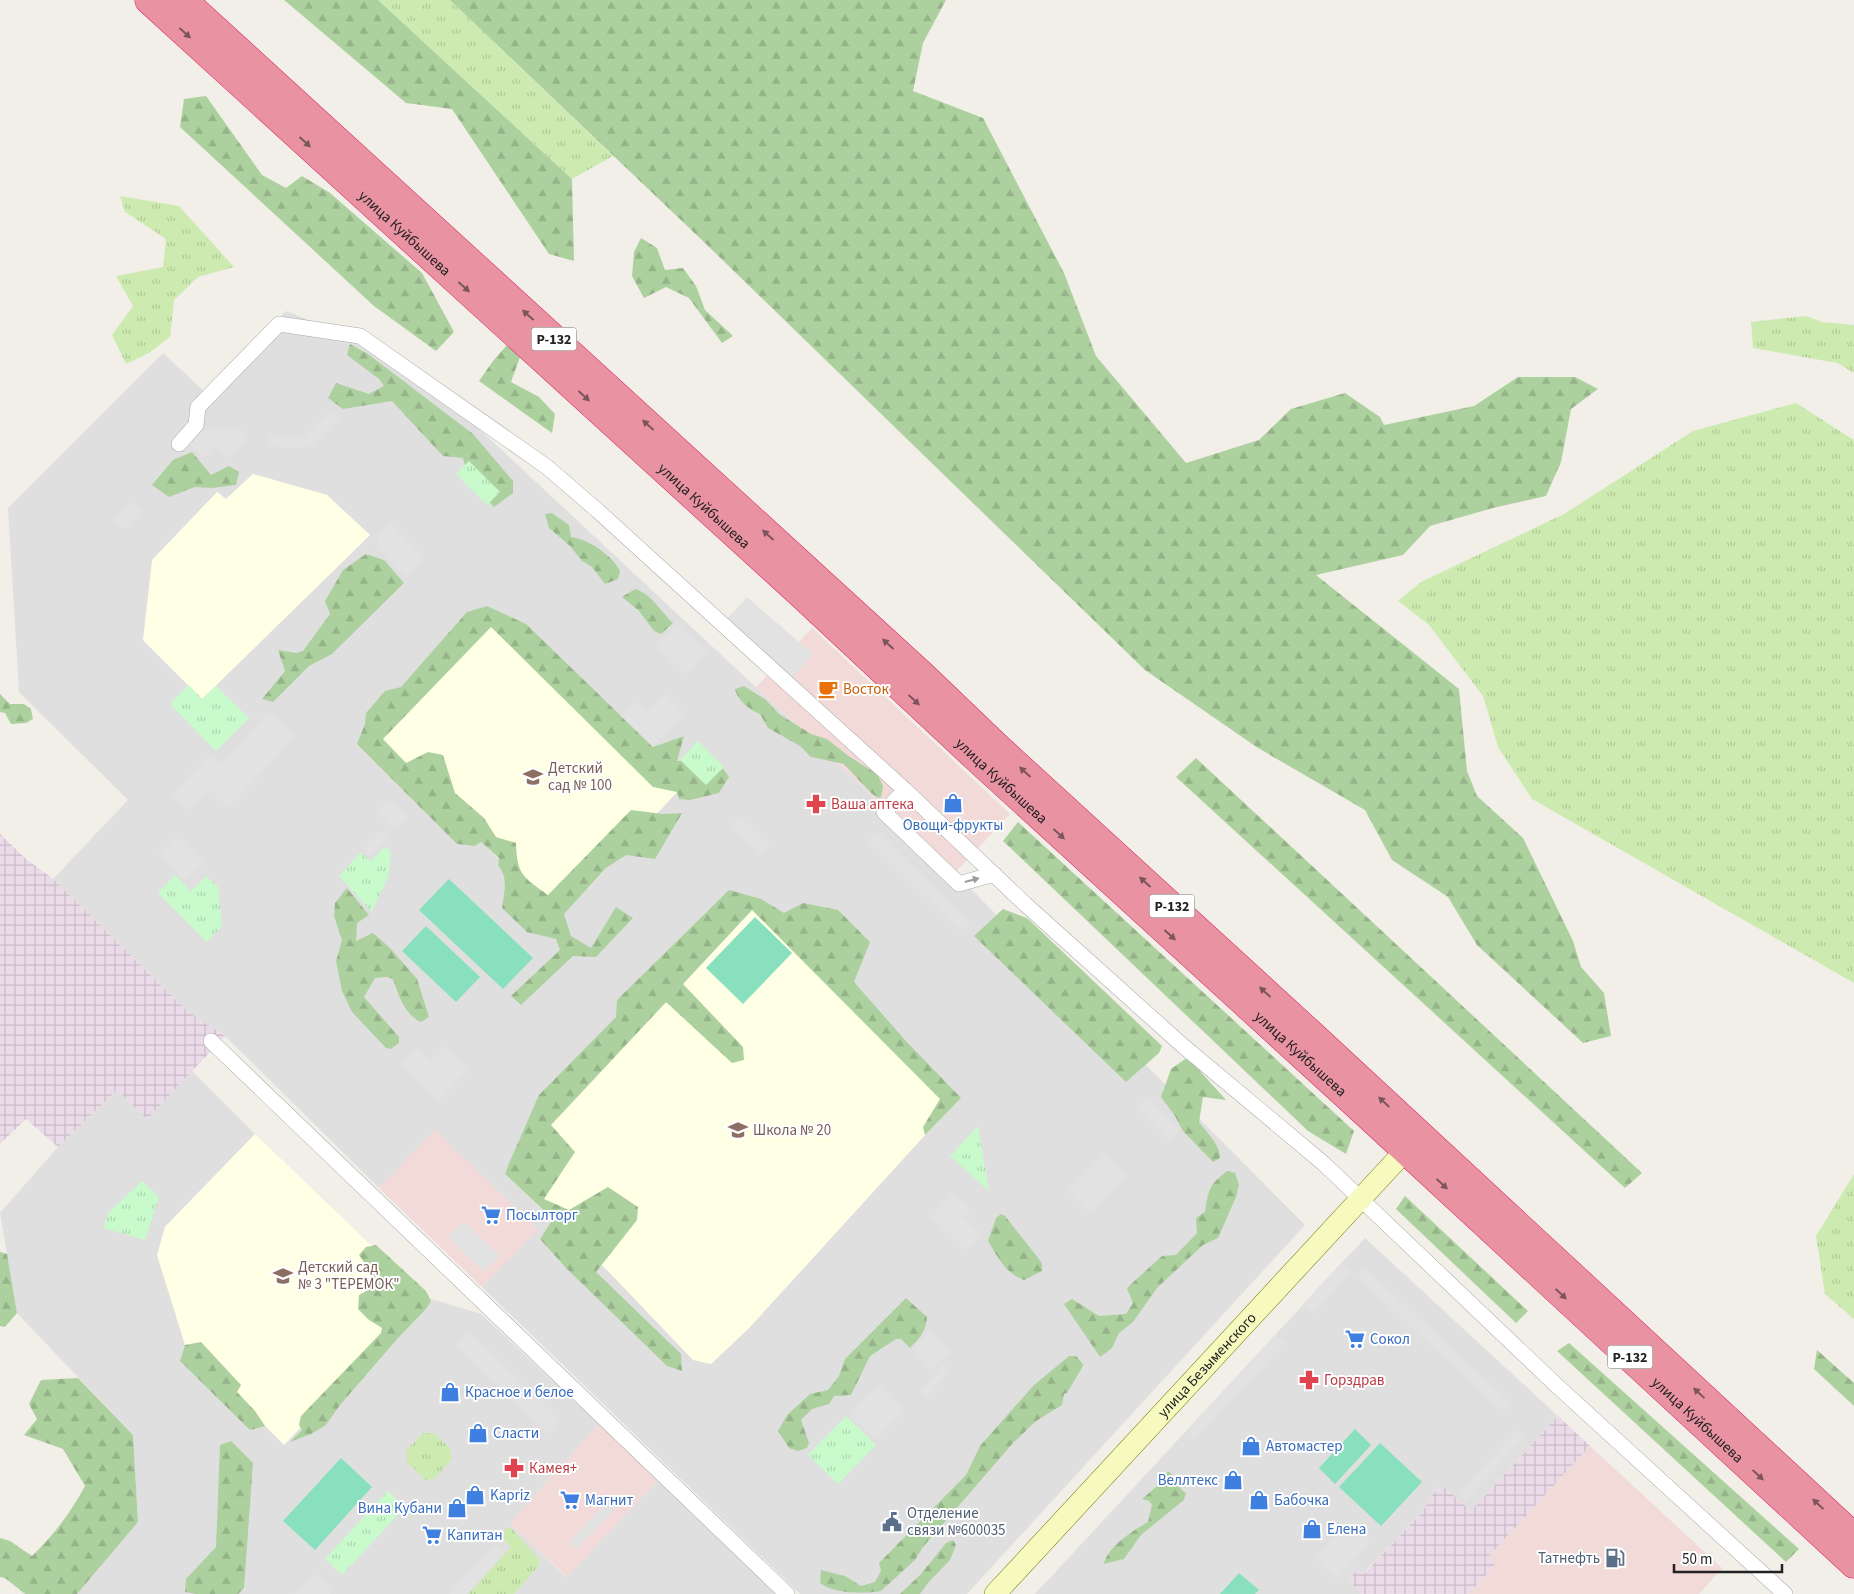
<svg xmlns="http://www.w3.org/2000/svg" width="1854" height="1594" font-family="'Source Sans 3',sans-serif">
<defs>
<pattern id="industrial-grid" width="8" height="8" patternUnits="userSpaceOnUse" patternTransform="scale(1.25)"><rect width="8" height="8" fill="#ebdbe8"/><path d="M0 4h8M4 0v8" fill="none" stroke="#c9bcc7"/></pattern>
<pattern id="grass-tufts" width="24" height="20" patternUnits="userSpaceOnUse" patternTransform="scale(1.25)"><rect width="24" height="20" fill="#cdebb0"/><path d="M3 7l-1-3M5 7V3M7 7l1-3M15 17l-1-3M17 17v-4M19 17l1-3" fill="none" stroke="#b0c997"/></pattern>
<pattern id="forest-firs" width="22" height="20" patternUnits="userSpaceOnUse" patternTransform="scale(1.25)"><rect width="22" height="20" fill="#add19e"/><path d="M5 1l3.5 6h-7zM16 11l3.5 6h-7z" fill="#95b388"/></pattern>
<pattern id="park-tufts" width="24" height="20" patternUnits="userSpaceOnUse" patternTransform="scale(1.25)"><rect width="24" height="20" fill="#c8facc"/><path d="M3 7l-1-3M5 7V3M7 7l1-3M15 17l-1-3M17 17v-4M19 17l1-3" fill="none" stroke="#acd6af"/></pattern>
</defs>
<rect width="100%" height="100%" fill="#f2efe9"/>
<g fill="#e0dfdf" fill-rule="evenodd">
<path d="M286,311L359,340L460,411L955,873L1305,1225L967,1594H800L482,1287L538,1230L435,1131L379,1188L225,1036L187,1011L53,879L128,800L19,692L8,508L163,353L206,393ZM253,474L326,495L370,535L202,699L143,640L218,492L226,500ZM677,792L555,923L498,866L499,859L481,842ZM956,1101L749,1328L711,1364L607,1270L506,1174Z"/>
<path d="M192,1071L255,1134L165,1227L185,1345L284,1444L425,1297L481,1314L599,1424L510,1523L566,1577L658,1480L781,1594H77L138,1522L133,1435L17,1313L0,1213L58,1147L117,1090L147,1119Z"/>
<path d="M1365,1238L1558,1416L1471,1511L1442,1485L1433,1494L1423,1511L1363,1574L1349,1580L1362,1594H1035Z"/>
</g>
<g fill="#f2dad9">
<path d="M812,628L1010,814L955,873L756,687Z"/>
<path d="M435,1130L538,1230L482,1287L379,1188Z"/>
<path d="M599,1424L658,1480L567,1577L510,1523Z"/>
<path d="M1590,1446L1722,1568L1699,1594H1468L1495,1565L1487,1558Z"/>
</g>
<g fill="url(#industrial-grid)">
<path d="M0,834L26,859L53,879L187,1011L225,1036L147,1119L117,1090L58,1147L26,1119L0,1144Z"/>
<path d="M1558,1416L1590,1446L1488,1557L1495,1565L1468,1594H1362L1349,1580L1358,1569L1364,1574L1423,1511L1433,1494L1442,1485L1471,1511Z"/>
</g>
<g fill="#ffffe5">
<path d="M253,474L327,495L370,535L202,699L143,640L152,560L217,492L226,499Z"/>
<path d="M489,612L677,792L555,923L498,866L499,858L481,842L475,846L366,740Z"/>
<path d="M756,906L956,1101L749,1328L711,1364L693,1360L607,1270L505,1174Z"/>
<path d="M255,1134L425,1297L284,1445L185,1345L157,1255L165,1227Z"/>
</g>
<g fill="url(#grass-tufts)">
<path d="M378,0H450L613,156L572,179Z"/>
<path d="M120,196L179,206L234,267L198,277L174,300L170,337L149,353L126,364L112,335L133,306L116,276L163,267L166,239L125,212Z"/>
<path d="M1806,316L1822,322L1854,325V373L1837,363L1753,348L1751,322Z"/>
<path d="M1796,403L1854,440V983L1532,799L1498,747L1483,696L1429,625L1398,601L1421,582L1564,514L1693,431Z"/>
<path d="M1854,1174V1319L1825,1294L1816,1236Z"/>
<path d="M423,1433H434L450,1448L452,1459L434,1479L425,1480L407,1462L406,1451Z"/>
<path d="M510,1527L540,1560L536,1569L514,1594H468L511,1547L502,1537L505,1530Z"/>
</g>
<g fill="url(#forest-firs)">
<path d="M284,0H378L572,179L574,261L549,254L452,109L406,103Z"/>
<path d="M450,0H946L923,43L913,91L983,118L1064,273L1096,356L1186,463L1259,440L1291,409L1345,393L1380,417L1384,425L1474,406L1518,377H1575L1598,389L1571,409L1561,462L1546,496L1493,508L1430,526L1403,555L1316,575L1459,689L1467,771L1477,796L1523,838L1573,941L1581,967L1604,993L1611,1036L1583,1043L1477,945L1448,897L1392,860L1365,810L1258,748L1145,670L706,244Z"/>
<path d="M206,96L262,175L286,188L302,176L330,193L422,273L454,332L436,351L374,306L180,127L184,99Z"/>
<path d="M641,238L657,248L665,270L683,268L696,286L705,310L733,336L722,343L689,298L666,287L644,298L632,276L634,252Z"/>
<path d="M350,344L368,354L473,434L513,481V493L494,507L469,480L463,458L443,456L392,401L343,409L328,398L336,383L369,394L384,386L379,379L347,355Z"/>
<path d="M507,345L521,354L511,382L539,397L555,414L552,433L479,381L493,361Z"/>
<path d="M192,452L211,475L229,466L239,472L236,485L213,488L195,487L169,497L152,485L173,460Z"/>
<path d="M552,513L569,525L571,537C588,539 612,555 620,571L618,579L605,584L592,567L582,561L570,546L549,528L545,514Z"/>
<path d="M366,554L384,560L404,583L332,654L309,666L273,702L262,699L285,671L278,650L296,653L303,651L330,614L325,601L343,570Z"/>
<path d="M635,589C652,594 660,611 673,623L661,634L654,631L639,611L622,597Z"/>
<path d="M487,606L526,624L653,747L684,736L677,761L717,760L729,777L719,793L690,800L679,799L677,792L653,787L491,627L383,739L406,763L428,752L443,755L455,793L484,818L496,837L516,843C517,875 523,877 548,895L631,810L663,814L682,813L655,859L626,855L606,868L564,914L571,936L591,948L616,907L633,918L596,957L573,956L521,1005L511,996L560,950L556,939L527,932L502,908C504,894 509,877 498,866L499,858L481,842L475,846L457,844L357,744L365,724L366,713L385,691L401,687L467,612Z"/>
<path d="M744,686L766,700L779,714L811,734L827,739L847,755L877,774L883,786L881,797L878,798L871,793L844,764L811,757L800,746L768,728L760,714C750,710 737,700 735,689Z"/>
<path d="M0,694L10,704H24L31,709L33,719L26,723L11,724L5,713L0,712Z"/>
<path d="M1196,758L1642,1173L1625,1188L1176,777Z"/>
<path d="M1018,822L1354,1131L1346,1154L1308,1131L1003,841Z"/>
<path d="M347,888L369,915L357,923L356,941L373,933L390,948L417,979L429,1017L421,1022C404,1014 399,996 393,979L387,977L375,978L364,997L399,1037V1043L391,1049L386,1048L352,1012L342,991L336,961L342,940L334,916L335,903Z"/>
<path d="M729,890L761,899L784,913L803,903L838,910L870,942L854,982L905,1040L961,1098L925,1135L923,1127L940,1099L752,910L683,984L743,1047L744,1060L732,1063L666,1002L551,1125L575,1152L544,1199L569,1210L608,1187L638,1207L637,1220L596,1272L681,1354L682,1371L667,1366L567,1269L540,1239L553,1219L505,1174L510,1161L539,1095L616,1017L617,1000Z"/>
<path d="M1003,909L1027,918L1162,1046L1159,1053L1126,1082L974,936Z"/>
<path d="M1185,1059L1191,1061L1226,1100L1203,1097L1199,1122C1206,1131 1221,1146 1220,1158L1213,1162L1183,1131L1175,1116L1161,1097L1171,1069Z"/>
<path d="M1227,1171L1235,1173L1239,1185L1236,1197L1218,1238L1203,1245L1157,1288L1133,1322L1119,1333L1112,1348L1100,1357L1064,1304L1072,1299L1099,1316L1126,1314L1133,1303L1127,1289L1129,1286L1162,1256L1176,1255L1197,1233L1196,1218L1205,1212C1209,1189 1208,1186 1227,1171Z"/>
<path d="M1405,1196L1528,1311L1516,1323L1396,1209Z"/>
<path d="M1001,1214L1005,1216L1039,1259L1042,1264V1271L1024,1280C1006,1274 997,1256 988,1241L996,1218Z"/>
<path d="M376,1245L426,1291L431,1301L426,1309L398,1338L340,1405L326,1425L311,1434L290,1442L302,1430L299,1425L301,1416L381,1333L382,1328L369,1320L358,1309L359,1295L379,1284L359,1255L366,1247Z"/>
<path d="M0,1252L7,1254L17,1313L5,1327L0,1326Z"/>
<path d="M906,1298L927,1317C926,1331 920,1338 910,1348L901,1339H896L870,1356L851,1395L834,1396L829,1404L812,1409L801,1420L809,1443L807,1448L798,1451L789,1448L778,1431L787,1415L810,1394L828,1390L839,1376L845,1359Z"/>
<path d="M201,1342L241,1385L237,1392L255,1411L265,1426L250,1430L180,1361L185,1345Z"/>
<path d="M1569,1343L1799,1549L1786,1562L1557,1351Z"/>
<path d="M1817,1350L1854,1383V1406L1814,1369Z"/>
<path d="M1069,1356H1076L1083,1364V1366L1067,1393L1064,1394L1062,1405L1036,1421L1013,1443L923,1547L915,1560L881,1591C865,1594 834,1594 820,1583L821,1570L845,1576L861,1586L875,1582L881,1571L879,1563L966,1475L980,1446L1034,1385Z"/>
<path d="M78,1378L133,1435L138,1522L77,1594H25L5,1578L0,1577V1538L10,1541L32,1556C54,1535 71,1512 85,1486L63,1449L24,1435L37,1419L29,1404L41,1380Z"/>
<path d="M231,1441L253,1463L244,1588L238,1594H196L185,1592L186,1579L216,1547L220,1445Z"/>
<path d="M1168,1471C1178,1478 1177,1488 1186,1493L1184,1500L1141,1535L1124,1559L1104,1564C1107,1547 1134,1530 1148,1522L1152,1505L1149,1501L1142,1499L1157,1486Z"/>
<path d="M953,1540L956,1545L950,1560L928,1583L920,1594H900L921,1574L946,1543Z"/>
</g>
<g fill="url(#park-tufts)">
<path d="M469,461L500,492L487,505L456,474Z"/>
<path d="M189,685L202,699L216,686L249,718L216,751L170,704Z"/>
<path d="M698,741L724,767L706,785L680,760Z"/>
<path d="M385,846L391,852L388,876L372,912L339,876L361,852L371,861Z"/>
<path d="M175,875L191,891L206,876L218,887L222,926L207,942L158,893Z"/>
<path d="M978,1126L989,1191L950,1156Z"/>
<path d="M142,1181L159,1197L145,1240L104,1228L108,1213Z"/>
<path d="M846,1416L876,1445L838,1484L808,1455Z"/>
<path d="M388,1491L405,1507L342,1575L325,1559Z"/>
</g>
<g fill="#88e0be">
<path d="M449,879L533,958L503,989L419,910Z"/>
<path d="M755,917L792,953L743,1004L706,968Z"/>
<path d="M426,926L480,977L456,1002L402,951Z"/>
<path d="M1355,1429L1371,1445L1335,1484L1319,1468Z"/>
<path d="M1380,1443L1422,1482L1381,1526L1339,1487Z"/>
<path d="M341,1458L372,1487L315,1550L283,1521Z"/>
<path d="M1239,1573L1259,1590L1255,1594H1220Z"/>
</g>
<g fill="#e2e2e2">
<path d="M332,410L340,418L312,445L299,448L269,446L270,435L302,438Z"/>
<path d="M241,430L249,438L228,459L215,446L203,458L187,443L199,431Z"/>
<path d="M132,502L142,511L124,529L114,520Z"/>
<path d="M390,523L425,558L406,577L378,549L379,534Z"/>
<path d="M747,597L813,654L792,678L726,620Z"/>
<path d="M677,624L708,652L687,675L656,646Z"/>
<path d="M665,694L685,714L653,747L621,716L635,701L647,712Z"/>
<path d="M269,712L295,736L229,808L209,790L189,811L172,796L210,754L222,764Z"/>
<path d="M389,800L408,817L396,830L377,813Z"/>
<path d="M741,817L770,845L761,854L732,826Z"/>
<path d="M381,831L388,838L370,857L363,849Z"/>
<path d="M877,832L970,923L961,932L868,841Z"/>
<path d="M177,836L204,862L185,881L158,855Z"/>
<path d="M445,1046L469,1069L439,1101L400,1065L416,1047L431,1061Z"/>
<path d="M1147,1097L1181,1130L1170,1141L1136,1108Z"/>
<path d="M1105,1153L1128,1176L1091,1214L1068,1191Z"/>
<path d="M953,1193L971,1209L963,1217L982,1235L967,1251L931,1217Z"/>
<path d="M464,1221L500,1256L484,1272L448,1237Z"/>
<path d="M1342,1262L1352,1271L1313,1314L1303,1304Z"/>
<path d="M1365,1268L1511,1403L1503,1412L1357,1277Z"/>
<path d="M929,1331L951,1351L933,1370L912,1349Z"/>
<path d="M469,1332L561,1420L547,1434L456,1346Z"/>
<path d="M1276,1334L1285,1343L1193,1441L1190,1427Z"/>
<path d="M944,1364L951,1370L927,1397L920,1391Z"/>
<path d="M878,1385L904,1410L875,1439L849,1414Z"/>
<path d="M1517,1430L1525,1437L1465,1501L1458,1494Z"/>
<path d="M609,1500L617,1507L577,1549L569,1542Z"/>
<path d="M1349,1521L1371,1542L1337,1579L1314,1558Z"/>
<path d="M495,1544L505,1553L468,1594H449Z"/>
<path d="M316,1573L334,1589L329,1594H295Z"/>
</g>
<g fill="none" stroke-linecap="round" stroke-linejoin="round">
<defs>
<g id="street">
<path d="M179,444L196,425L198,407L279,324L360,336L547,467L598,511L905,790L1025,904L1182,1045L1323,1163L1555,1384L1785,1594"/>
<path d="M905,790L884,812L959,884L994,874"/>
<path d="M211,1041L787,1594"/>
</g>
<g id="secondary">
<path id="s1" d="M995,1594L1416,1139"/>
</g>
<g id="highway">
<path id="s2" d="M149,0L802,595L984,765L1347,1096L1854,1564"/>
<path d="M183,0L924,677L997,747L1313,1036L1854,1537"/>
</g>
</defs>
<use href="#street" stroke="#a9a9a9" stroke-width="16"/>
<use href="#secondary" stroke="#707d05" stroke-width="22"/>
<use href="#highway" stroke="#dc2a67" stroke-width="29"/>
<use href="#street" stroke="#fff" stroke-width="15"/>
<use href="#secondary" stroke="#f7fabf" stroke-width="21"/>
<use href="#highway" stroke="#e892a2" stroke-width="28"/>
</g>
<defs><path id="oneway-solid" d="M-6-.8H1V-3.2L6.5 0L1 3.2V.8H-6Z" transform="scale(1.25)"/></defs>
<g fill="#7b545c">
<use href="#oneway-solid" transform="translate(185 33) rotate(42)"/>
<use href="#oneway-solid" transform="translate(305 142) rotate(42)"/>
<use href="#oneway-solid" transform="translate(464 287) rotate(42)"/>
<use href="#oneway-solid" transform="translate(528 315) rotate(-138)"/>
<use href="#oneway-solid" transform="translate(584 396) rotate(42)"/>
<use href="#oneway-solid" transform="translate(648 425) rotate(-138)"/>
<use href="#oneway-solid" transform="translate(768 535) rotate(-138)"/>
<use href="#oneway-solid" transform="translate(888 644) rotate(-138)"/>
<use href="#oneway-solid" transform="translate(914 700) rotate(43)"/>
<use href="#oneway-solid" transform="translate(1025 772) rotate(-138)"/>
<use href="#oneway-solid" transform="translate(1059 834) rotate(42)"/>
<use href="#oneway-solid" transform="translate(1145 882) rotate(-138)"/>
<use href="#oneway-solid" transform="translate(1170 935) rotate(42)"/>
<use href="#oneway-solid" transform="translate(1265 992) rotate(-138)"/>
<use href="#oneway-solid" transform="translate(1384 1102) rotate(-137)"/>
<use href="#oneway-solid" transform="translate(1442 1184) rotate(43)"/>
<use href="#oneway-solid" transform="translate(1561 1294) rotate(43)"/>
<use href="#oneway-solid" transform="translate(1699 1393) rotate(-137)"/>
<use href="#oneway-solid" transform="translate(1758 1475) rotate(43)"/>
<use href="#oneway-solid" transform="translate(1818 1504) rotate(-137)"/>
</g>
<use fill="#9c9c9c" href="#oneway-solid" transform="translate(972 880) rotate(-15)"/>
<defs>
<symbol id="cafe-bare" viewBox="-9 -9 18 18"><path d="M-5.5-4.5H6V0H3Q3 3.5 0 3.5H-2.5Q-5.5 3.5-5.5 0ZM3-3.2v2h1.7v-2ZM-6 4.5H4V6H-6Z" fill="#e8710a" stroke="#fff" stroke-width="2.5" paint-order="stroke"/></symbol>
<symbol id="school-bare" viewBox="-9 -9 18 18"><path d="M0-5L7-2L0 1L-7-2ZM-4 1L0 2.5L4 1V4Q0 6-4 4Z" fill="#8d6e63" stroke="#fff" stroke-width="2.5" paint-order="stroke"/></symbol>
<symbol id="shop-bare" viewBox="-9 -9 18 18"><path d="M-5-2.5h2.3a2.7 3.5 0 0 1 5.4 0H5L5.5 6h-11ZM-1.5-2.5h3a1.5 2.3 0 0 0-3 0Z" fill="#3f7fe0" stroke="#fff" stroke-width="2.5" paint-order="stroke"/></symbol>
<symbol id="pharmacy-bare" viewBox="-9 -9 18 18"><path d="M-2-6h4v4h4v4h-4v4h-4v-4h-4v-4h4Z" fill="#e0444e" stroke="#fff" stroke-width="2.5" paint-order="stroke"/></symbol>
<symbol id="supermarket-bare" viewBox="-9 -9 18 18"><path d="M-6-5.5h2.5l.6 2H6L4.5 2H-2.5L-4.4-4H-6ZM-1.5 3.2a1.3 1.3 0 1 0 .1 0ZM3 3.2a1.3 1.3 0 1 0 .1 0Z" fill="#3f7fe0" stroke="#fff" stroke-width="2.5" paint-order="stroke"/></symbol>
<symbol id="civic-bare" viewBox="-9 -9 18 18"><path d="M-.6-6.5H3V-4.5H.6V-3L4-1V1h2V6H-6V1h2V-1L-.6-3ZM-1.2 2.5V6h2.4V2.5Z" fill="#5c6f8a" stroke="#fff" stroke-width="2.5" paint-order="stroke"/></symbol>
<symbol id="fuel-bare" viewBox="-9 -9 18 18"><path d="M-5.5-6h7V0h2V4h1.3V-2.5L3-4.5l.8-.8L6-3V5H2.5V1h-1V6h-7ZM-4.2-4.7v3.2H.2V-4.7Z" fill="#5c6f8a" stroke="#fff" stroke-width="2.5" paint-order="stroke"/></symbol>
</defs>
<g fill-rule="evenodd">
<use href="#cafe-bare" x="814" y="675" width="28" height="28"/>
<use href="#school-bare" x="519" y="763" width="28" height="28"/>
<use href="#shop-bare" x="939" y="789" width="28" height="28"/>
<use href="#pharmacy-bare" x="802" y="790" width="28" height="28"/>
<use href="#school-bare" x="724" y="1116" width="28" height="28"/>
<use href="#supermarket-bare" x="477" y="1201" width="28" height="28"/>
<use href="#school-bare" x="269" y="1262" width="28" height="28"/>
<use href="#supermarket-bare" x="1341" y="1325" width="28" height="28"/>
<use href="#pharmacy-bare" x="1295" y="1366" width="28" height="28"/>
<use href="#shop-bare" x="436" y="1378" width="28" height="28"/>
<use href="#shop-bare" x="464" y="1419" width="28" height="28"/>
<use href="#shop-bare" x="1237" y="1432" width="28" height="28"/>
<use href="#pharmacy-bare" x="500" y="1454" width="28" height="28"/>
<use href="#shop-bare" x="1219" y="1466" width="28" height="28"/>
<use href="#shop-bare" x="461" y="1481" width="28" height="28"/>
<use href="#supermarket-bare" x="556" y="1486" width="28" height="28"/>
<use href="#shop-bare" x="1245" y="1486" width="28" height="28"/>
<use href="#shop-bare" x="443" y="1494" width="28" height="28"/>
<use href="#civic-bare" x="878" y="1508" width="28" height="28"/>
<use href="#shop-bare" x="1298" y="1515" width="28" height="28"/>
<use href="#supermarket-bare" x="418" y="1521" width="28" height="28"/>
<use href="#fuel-bare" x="1601" y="1544" width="28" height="28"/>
</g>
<g text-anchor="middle" stroke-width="4" stroke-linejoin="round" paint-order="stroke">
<g fill="#fff" stroke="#646464" stroke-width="1">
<rect x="531.5" y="327.5" width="45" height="23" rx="4"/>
<rect x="1149.5" y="894.5" width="45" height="23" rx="4"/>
<rect x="1607.5" y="1345.5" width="45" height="23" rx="4"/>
</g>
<g font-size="14" font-weight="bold" fill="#222">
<text x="554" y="344">Р-132</text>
<text x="1172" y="911">Р-132</text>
<text x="1630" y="1362">Р-132</text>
</g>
<g font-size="15" fill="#222" stroke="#fff">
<text dy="5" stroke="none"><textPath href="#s2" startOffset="346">улица Куйбышева</textPath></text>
<text dy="5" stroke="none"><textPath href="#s2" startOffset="751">улица Куйбышева</textPath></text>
<text dy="5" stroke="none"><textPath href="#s2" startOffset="1156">улица Куйбышева</textPath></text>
<text dy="5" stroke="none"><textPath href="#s2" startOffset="1561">улица Куйбышева</textPath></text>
<text dy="5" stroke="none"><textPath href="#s1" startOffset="312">улица Безыменского</textPath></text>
<text dy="5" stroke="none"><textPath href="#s2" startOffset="2101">улица Куйбышева</textPath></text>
</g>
<g font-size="15" fill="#c56008" stroke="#fff" text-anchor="start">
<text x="843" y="694">Восток</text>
</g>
<g font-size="15" fill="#785e54" stroke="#fff" text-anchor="start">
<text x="548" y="773">Детский<tspan x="548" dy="17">сад № 100</tspan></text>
<text x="753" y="1135">Школа № 20</text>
<text x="298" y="1272">Детский сад<tspan x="298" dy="17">№ 3 "ТЕРЕМОК"</tspan></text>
</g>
<g font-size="15" fill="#be3a42" stroke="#fff" text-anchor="start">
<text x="831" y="809">Ваша аптека</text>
<text x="1324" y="1385">Горздрав</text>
<text x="529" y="1473">Камея+</text>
</g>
<g font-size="15" fill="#366cbe" stroke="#fff" text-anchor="start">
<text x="953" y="830" text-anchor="middle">Овощи-фрукты</text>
<text x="506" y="1220">Посылторг</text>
<text x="1370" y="1344">Сокол</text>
<text x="465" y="1397">Красное и белое</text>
<text x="493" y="1438">Сласти</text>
<text x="1266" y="1451">Автомастер</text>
<text x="1218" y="1485" text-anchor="end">Веллтекс</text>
<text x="490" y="1500">Kapriz</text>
<text x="585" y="1505">Магнит</text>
<text x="1274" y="1505">Бабочка</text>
<text x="442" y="1513" text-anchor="end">Вина Кубани</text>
<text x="1327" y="1534">Елена</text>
<text x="447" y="1540">Капитан</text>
</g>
<g font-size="15" fill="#4e5e75" stroke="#fff" text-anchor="start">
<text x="907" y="1518">Отделение<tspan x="907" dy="17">связи №600035</tspan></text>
<text x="1600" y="1563" text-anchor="end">Татнефть</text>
</g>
</g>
<path d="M1674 1564v8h108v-8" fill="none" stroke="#222222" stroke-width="2.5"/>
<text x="1682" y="1564" font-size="15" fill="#222222" stroke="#ffffff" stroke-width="4" paint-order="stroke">50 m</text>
</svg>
